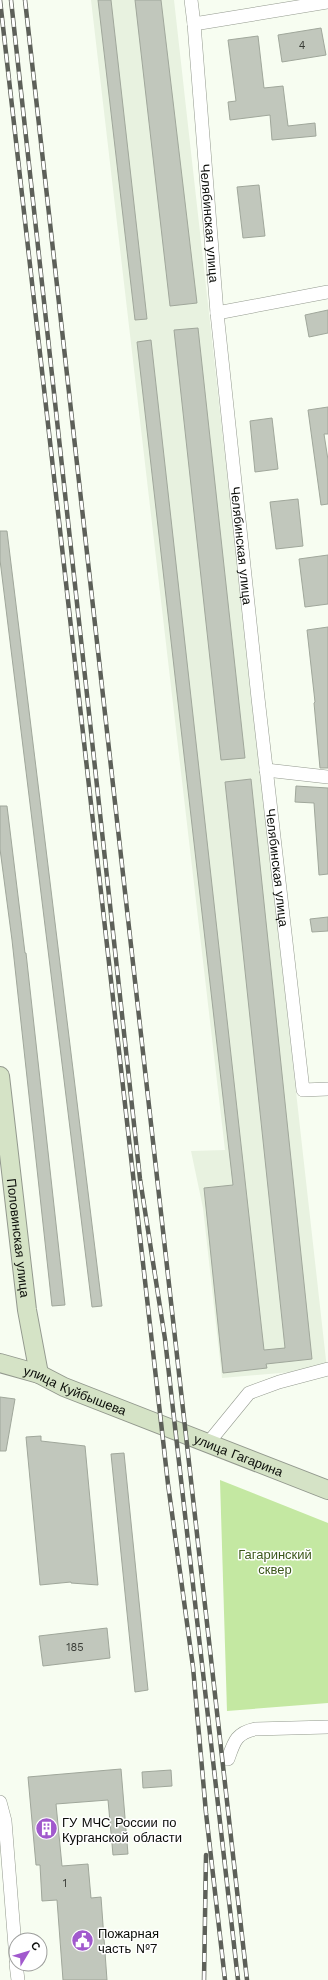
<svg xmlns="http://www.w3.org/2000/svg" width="328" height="1980" font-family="'Work Sans',sans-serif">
<rect width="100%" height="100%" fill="#f7fdf1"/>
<path fill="#e8f2e0" d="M91,0H174L327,1369L222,1378L203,1208L191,1151L225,1150Z"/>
<path fill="#c4e8a2" d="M220,1480L328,1523V1703L227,1711Z"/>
<g fill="#c1c7bc" stroke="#a0a79b">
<path d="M98,0H111L147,319L135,320Z"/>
<path d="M135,0H161L197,303L170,306Z"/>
<path d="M321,28L326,55L282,62L278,35Z"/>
<path d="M258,36L264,88L283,86L288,126L315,123L316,136L272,140L270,115L230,120L228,102L236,101L228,40Z"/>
<path d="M259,185L265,236L243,238L237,187Z"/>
<path d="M328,310V333L309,337L305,315Z"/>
<path d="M198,328L245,758L221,760L174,330Z"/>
<path d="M151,340L264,1350L285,1348L225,782L251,779L312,1359L266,1364L267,1368L223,1373L204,1188L233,1185L137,342Z"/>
<path d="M328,407V434H324L328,460V504L321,505L308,410Z"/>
<path d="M272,418L278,469L255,472L250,421Z"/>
<path d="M298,499L303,546L276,549L270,502Z"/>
<path d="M0,531H7L102,1306L92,1307L0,560Z"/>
<path d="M328,555V604L305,607L299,559Z"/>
<path d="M328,627V768H320L314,703L315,702L307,630Z"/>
<path d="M296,786L328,788V874L319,875L314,803L295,802Z"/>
<path d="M0,806H7L25,953H26L65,1305L52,1306L12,940L0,849Z"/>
<path d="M328,917V931L312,932L310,919Z"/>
<path d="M0,1397L15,1399L6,1451H0Z"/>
<path d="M41,1436V1441L85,1446L98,1585L71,1583V1582L40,1585L26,1437Z"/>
<path d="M124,1453L148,1690L135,1692L111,1454Z"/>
<path d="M107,1628L110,1658L43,1666L39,1636Z"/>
<path d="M121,1769L128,1854L113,1855L108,1800L56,1804L62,1866L88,1864L91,1898L101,1897L107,1980H63L57,1900L42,1901L40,1865H36L28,1777Z"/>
<path d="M171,1770L172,1786L143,1788L142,1772Z"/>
</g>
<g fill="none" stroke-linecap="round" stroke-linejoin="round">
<defs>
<g id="minor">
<path id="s1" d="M191,0L194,24L217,313L258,698L303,1090L328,1089"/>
<path d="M194,24L328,2"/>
<path d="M217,313L328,292"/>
<path d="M266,770L328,777"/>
<path d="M209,1442L249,1393L279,1382L328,1369"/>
<path d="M228,1759C234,1742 236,1733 255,1729L328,1727"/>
<path d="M0,1802L5,1821L16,1959"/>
<path d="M16,1964L18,1980"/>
</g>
<g id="secondary">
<path id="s2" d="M0,1076L27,1310L39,1374"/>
<path id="s3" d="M0,1363L39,1374L64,1387L328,1490"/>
</g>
</defs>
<use href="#minor" stroke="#93998e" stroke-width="14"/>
<use href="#secondary" stroke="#93998e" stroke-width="20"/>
<use href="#minor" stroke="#fff" stroke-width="13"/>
<use href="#secondary" stroke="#d5e3c6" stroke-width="18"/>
<defs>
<g id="rail">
<path d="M0,0L168,1484L193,1667L206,1813L225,1980"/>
<path d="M11,0L140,1179L165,1339L238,1980"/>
<path d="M25,0L247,1980"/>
<path d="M204,1980L206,1855"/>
</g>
</defs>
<use href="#rail" stroke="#5d6059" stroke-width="4.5"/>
<use href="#rail" stroke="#fff" stroke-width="3" stroke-dasharray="9" stroke-linecap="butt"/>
</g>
<defs>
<symbol id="building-disc" viewBox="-11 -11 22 22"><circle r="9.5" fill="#a159cd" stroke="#fff"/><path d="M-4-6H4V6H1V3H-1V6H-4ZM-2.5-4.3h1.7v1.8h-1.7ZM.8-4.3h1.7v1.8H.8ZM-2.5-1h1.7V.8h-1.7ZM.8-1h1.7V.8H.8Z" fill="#fff"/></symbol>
<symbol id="civic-disc" viewBox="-11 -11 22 22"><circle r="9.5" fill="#a159cd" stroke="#fff"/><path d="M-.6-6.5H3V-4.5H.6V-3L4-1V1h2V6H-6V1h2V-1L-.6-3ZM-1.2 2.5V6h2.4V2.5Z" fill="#fff"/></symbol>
</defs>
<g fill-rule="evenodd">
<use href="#building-disc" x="34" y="1816" width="25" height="25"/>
<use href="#civic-disc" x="70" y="1928" width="25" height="25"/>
</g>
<g text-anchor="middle" stroke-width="3" stroke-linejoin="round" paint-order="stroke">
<g font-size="11" fill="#383b35">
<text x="302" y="49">4</text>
<text x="75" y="1651">185</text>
<text x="65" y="1887">1</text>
</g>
<g font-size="13" fill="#0a0c08" stroke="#fff">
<text dy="5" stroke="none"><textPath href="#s1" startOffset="224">Челябинская улица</textPath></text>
<text dy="5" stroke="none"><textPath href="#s1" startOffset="548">Челябинская улица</textPath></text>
<text dy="5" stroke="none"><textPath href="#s1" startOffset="872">Челябинская улица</textPath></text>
<text dy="5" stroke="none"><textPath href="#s2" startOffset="163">Половинская улица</textPath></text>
<text dy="5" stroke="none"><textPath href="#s3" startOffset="80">улица Куйбышева</textPath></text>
<text dy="5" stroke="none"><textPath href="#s3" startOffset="256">улица Гагарина</textPath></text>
</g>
<g font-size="13" fill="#3c581b" stroke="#fff">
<text x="275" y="1559">Гагаринский<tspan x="275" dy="15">сквер</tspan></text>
</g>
<g font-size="13" fill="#0a0c08" stroke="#fff" text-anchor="start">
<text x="62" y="1827">ГУ МЧС России по<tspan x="62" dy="15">Курганской области</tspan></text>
<text x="98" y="1938">Пожарная<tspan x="98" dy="15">часть №7</tspan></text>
</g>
</g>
<g transform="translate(28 1952) rotate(52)"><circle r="19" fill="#ffffff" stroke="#9d9e9c"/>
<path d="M0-3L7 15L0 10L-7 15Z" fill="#a159cd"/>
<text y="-6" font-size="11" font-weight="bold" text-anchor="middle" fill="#0a0c08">С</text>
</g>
</svg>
